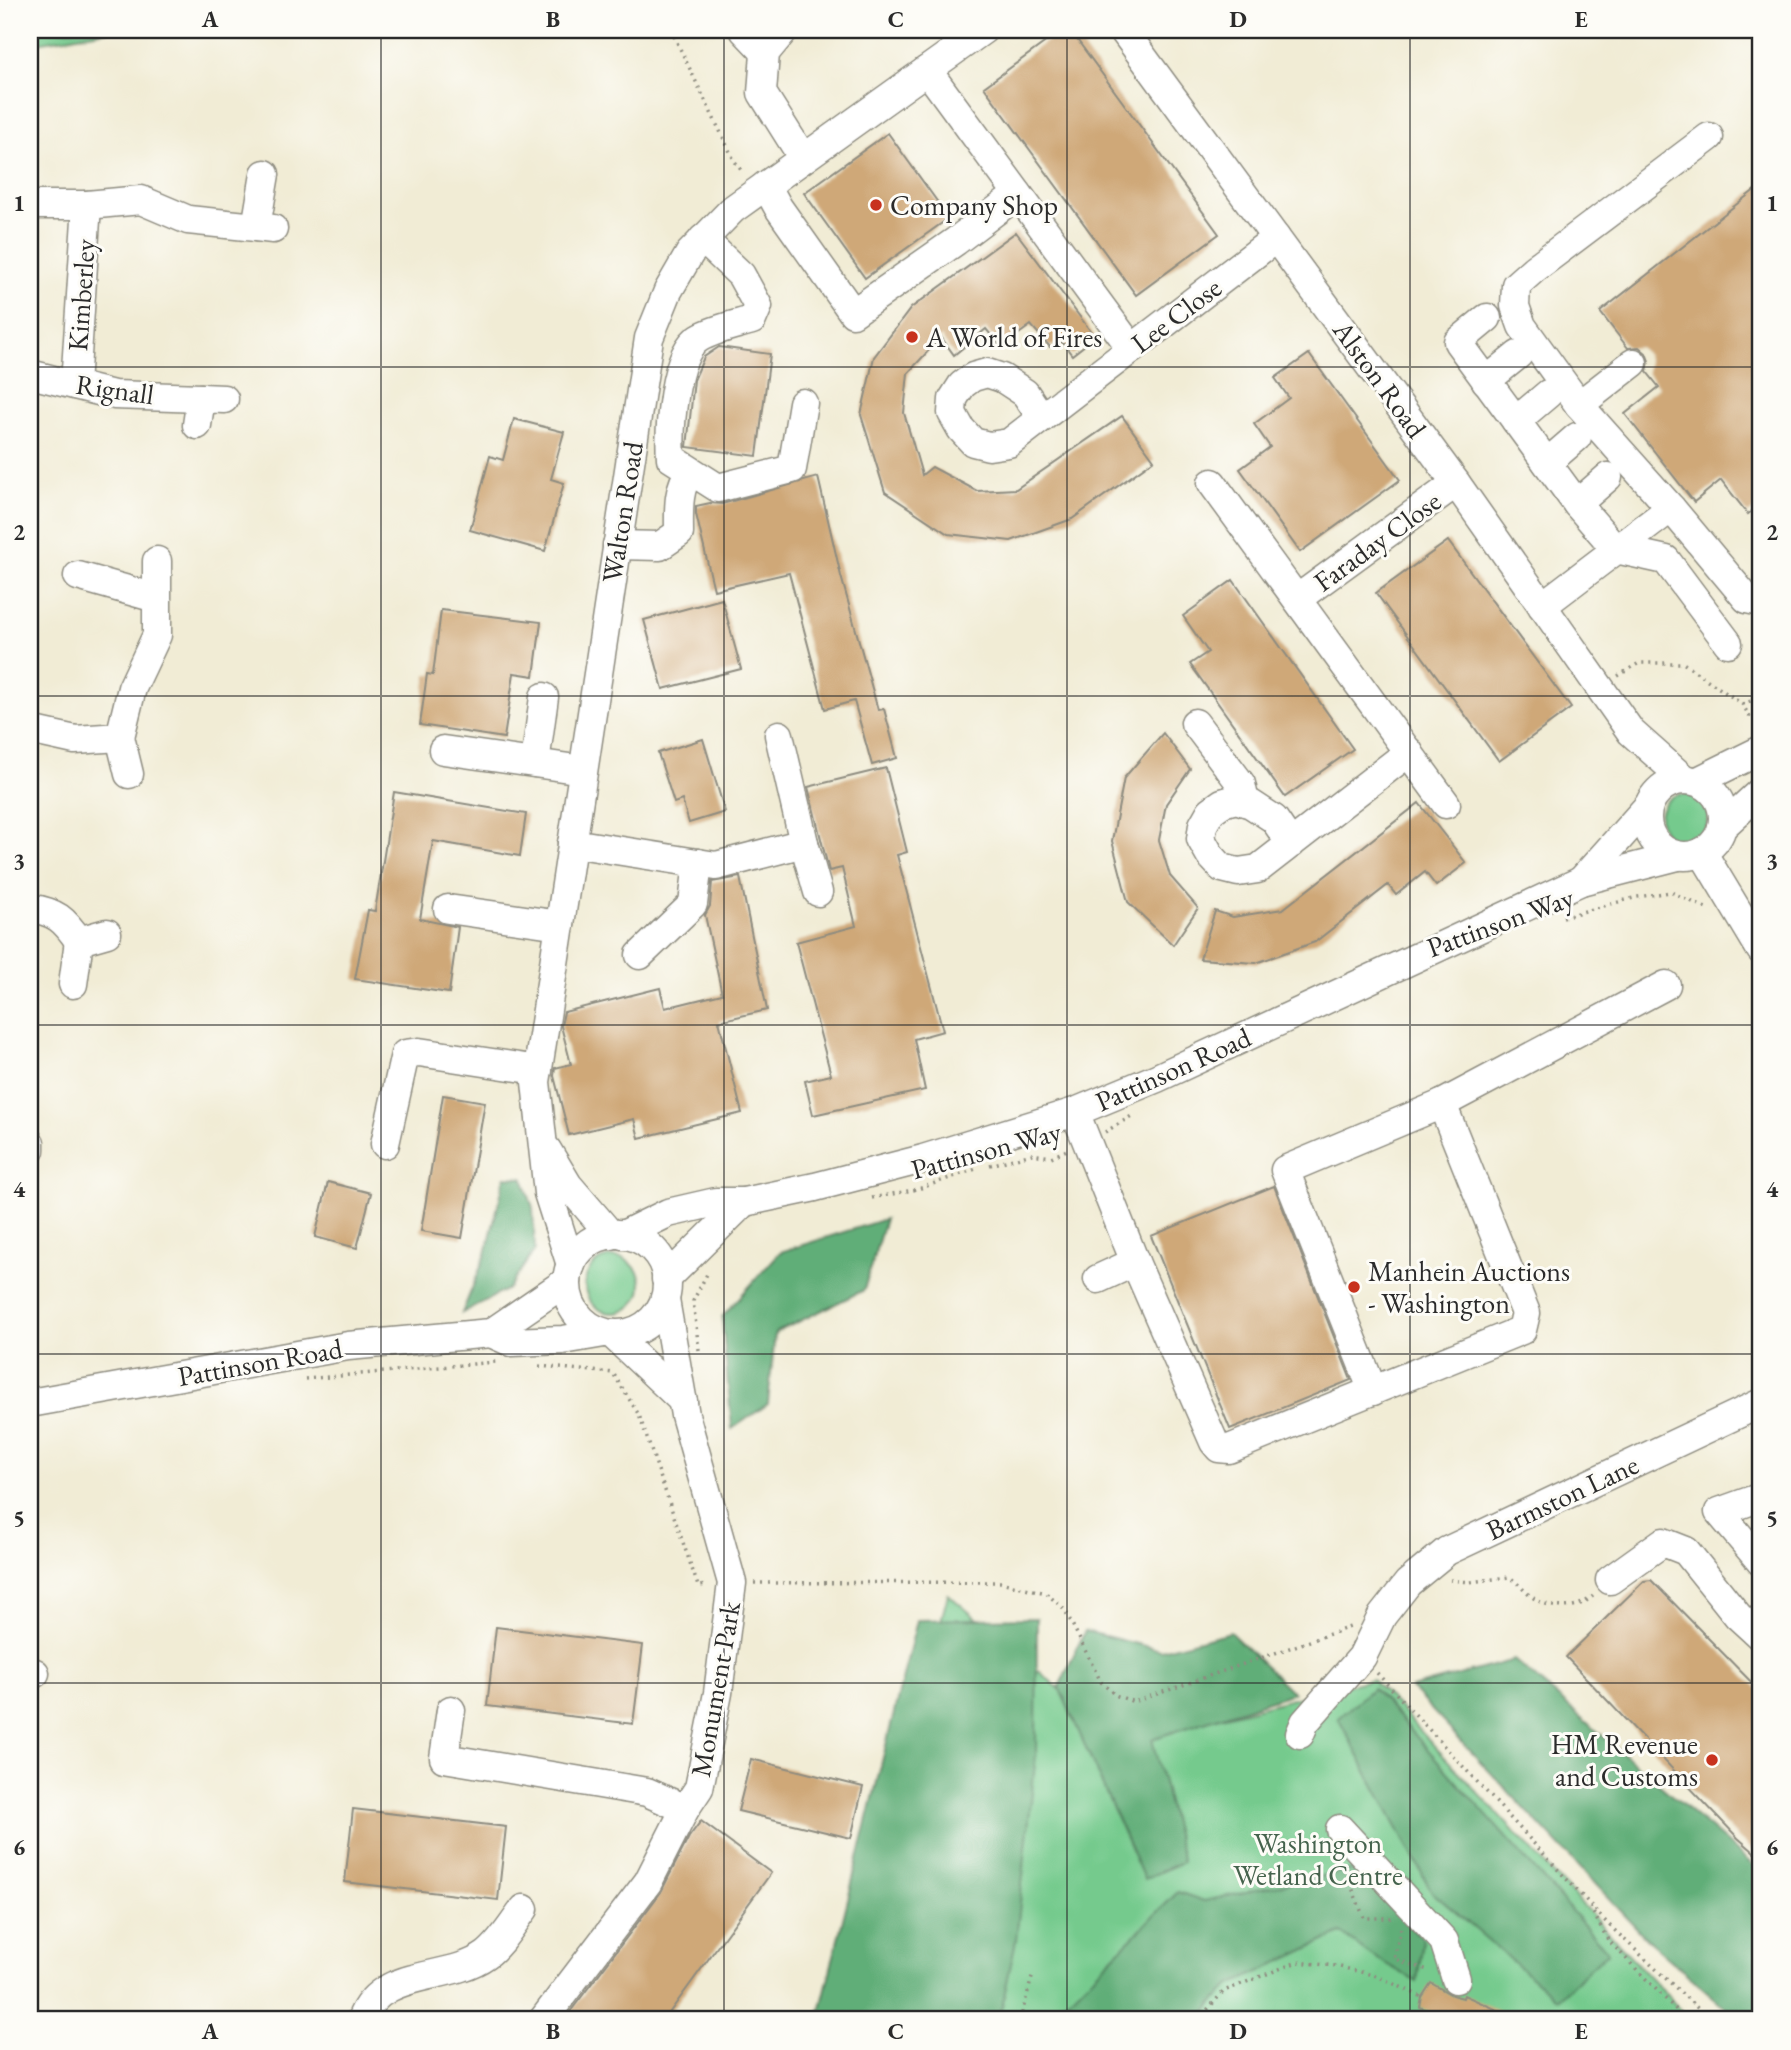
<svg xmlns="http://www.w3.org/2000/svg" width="1791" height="2050" font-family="'EB Garamond',serif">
<rect width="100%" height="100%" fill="#fdfcf7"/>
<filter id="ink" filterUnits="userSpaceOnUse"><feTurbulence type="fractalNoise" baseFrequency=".0143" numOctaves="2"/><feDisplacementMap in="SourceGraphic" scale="14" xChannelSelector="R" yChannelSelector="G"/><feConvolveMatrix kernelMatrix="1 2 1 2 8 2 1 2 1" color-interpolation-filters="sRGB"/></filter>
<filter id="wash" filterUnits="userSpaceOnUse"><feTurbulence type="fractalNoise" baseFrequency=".00686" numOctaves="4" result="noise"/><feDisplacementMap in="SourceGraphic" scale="28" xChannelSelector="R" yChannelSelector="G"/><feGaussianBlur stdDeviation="1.57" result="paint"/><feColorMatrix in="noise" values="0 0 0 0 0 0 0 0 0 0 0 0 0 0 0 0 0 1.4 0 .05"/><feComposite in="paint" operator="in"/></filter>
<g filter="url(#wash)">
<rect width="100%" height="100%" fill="#f1ecd5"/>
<g fill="#75ca8d" stroke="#507a5c" stroke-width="2">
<path d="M30,30H112L30,44Z"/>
<circle cx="1684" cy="818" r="24"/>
<circle cx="613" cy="1285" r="28"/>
<path d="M948,1594L1122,1742L1372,1679L1690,2020H836Z"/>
</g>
<g fill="#60ae78" stroke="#466c52" stroke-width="2">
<path d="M505,1177L523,1178L533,1208L535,1250L508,1289L462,1313L486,1254Z"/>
<path d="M885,1219L864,1290L775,1333L768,1404L732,1429L722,1317L780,1252Z"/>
<path d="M1037,1618L1036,1755L1016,1940L999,2020H818L917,1620Z"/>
<path d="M1085,1631L1161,1650L1230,1632L1293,1693L1152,1739L1183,1862L1144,1879L1059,1687Z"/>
<path d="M1514,1660L1761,1872V2020H1740L1650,1942L1411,1688Z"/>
<path d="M1373,1688L1608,1952L1557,1999L1432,1892L1338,1718Z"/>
<path d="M1354,1869L1423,1940L1417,1982L1371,1955L1341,1933L1229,1986L1198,2020H1038L1076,1993L1178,1892L1204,1901Z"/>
</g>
<g id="blocks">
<g fill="#cfa878">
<path d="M1062,30H1070L1219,234L1136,295L984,87Z"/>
<path d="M888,133L949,218L865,278L804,193Z"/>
<path d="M1761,185V504L1748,514L1721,480L1694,502L1625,414L1659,387L1647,372L1649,361L1646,353L1639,347L1628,348L1600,312Z"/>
<path d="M1016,232L1095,337L1072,355L1062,342L1050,347L1031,325L1001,347L986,329L954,355L941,337L908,373L904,413L922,475L932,467L977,491L1016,489L1122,416L1154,460L1072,519L1011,541L948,534L885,492L861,415L874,357L911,308Z"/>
<path d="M719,347L770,354L757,456L687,447L694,380L704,357Z"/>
<path d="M1309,354L1400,480L1300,552L1240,469L1270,447L1254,424L1289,398L1275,378Z"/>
<path d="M514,419L564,432L551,479L564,483L545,551L470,530L490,456L503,460Z"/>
<path d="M818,477L841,576L878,710L884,709L897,758L872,765L854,701L825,709L789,573L714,590L696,514V506L710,503L722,504Z"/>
<path d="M1448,541L1571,708L1499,761L1376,593Z"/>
<path d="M1233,580L1353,749L1285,797L1190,664L1208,652L1183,616Z"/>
<path d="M722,599L741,669L663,689L644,620Z"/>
<path d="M441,610L541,622L534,676L514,673L504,738L420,725L427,674L433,675Z"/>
<path d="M1163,733L1190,769L1166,804L1159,840L1170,876L1198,908L1173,945L1128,902L1112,841L1124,778Z"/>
<path d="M703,739L725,812L689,823L682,800L674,803L658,753Z"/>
<path d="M886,768L907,852L897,855L943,1031L914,1039L925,1090L813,1115L805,1081L831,1075L796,942L856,926L842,868L829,871L808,787Z"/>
<path d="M394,792L526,814L520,856L433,841L420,919L458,927L449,993L355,979L368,910L375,911Z"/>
<path d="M1419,803L1466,863L1436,886L1425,872L1396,895L1388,885L1315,942L1256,963L1200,959L1215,911L1233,917L1283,909Z"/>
<path d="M740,877L767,1010L719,1021L742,1113L639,1138L634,1119L569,1135L554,1076L555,1068L571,1064L561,1026L564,1012L660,988L665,1008L722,994L705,915L710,906L712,882Z"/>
<path d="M443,1095L485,1102L462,1238L421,1231Z"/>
<path d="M328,1182L371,1193L357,1248L315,1237Z"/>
<path d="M1274,1186L1351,1380L1230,1429L1151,1236Z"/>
<path d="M1651,1580L1761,1692V1858L1738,1838L1566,1657L1644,1581Z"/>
<path d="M496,1627L643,1645L633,1724L487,1706Z"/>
<path d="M751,1759L863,1787L851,1838L738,1811Z"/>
<path d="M353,1809L506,1827L498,1900L345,1882Z"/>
<path d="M701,1821L771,1873L664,2020H564L661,1892L689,1837Z"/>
<path d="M1431,1983L1452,1995L1463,1998L1464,1995L1520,2020H1427L1431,2012L1420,2007L1422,1997Z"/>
</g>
</g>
</g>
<g filter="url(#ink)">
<use href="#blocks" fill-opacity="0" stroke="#8e8c80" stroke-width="2"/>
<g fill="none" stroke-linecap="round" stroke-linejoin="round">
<defs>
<g id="minor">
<path d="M744,30L765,52"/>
<path d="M784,30L765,53L762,93L803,158"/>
<path d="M1123,30L1456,483L1631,732L1684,779"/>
<path d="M927,70L1132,349"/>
<path d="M1709,137L1534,269L1516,285L1515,306L1522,326L1579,405L1671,508L1747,599L1761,602"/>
<path d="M265,174L256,227L273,229"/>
<path d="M766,185L778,207L853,313L956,241L1018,194"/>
<path d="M30,205H87L141,200L188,220L256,227"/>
<path d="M703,239L741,275L758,306L752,320C735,325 714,329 699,338C673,353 669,431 671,458L718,488L792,469L803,403"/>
<path d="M1487,318L1458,342L1577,504L1616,549L1666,560L1728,643"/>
<path d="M30,374L114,395L201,398"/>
<path d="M1486,381L1518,355"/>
<path d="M75,385L87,205"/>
<path d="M1579,405L1633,363"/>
<path d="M1042,418L1025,393L1002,378L987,373L973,377L962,385L953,399L952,413L961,429L973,442L989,446L1009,443L1276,238"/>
<path d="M1516,421L1548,394"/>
<path d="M197,425L201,398L224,399"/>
<path d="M1547,463L1577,437"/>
<path d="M1212,483L1446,804"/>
<path d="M1577,504L1608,477"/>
<path d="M617,545L660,546L679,533C679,512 677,488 690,472"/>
<path d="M78,576L156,598"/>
<path d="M1297,599L1456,483"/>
<path d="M1542,606L1671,508"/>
<path d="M1195,723L1241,784L1245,802"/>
<path d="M30,730L75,740L120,737L132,688L157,635V561"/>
<path d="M120,737L129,774"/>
<path d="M443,750L583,770"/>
<path d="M535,763L544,697"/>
<circle cx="1685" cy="818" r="38"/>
<path d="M1698,781L1761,750"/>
<path d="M1722,827L1761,791"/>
<path d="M572,843L716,866L804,843L779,735"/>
<path d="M804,843L818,892"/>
<path d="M1291,844L1274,819L1251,804L1236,799L1222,803L1211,811L1203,825L1201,839L1210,855L1222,868L1238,872L1258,869L1409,752"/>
<path d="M1702,852L1761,950"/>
<path d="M1581,881L1648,806"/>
<path d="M30,908C56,912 64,919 79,941"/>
<path d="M448,909L560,925"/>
<path d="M640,955L693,904L698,863"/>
<path d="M73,984L79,941L107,933"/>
<path d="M1075,1112L1135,1262L1098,1279"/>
<path d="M30,1143V1150"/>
<path d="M385,1144L405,1054L419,1052L538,1070"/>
<path d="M547,1150L568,1185L611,1235"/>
<circle cx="617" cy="1284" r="50"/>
<path d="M623,1235L668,1213L716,1202H744L815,1187L923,1159L1075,1112L1157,1078L1581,881L1678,856"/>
<path d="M1135,1262L1214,1442L1219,1448L1229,1449L1522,1330L1526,1313L1442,1104"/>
<path d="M571,1265L548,1193L536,1082L649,338L668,291L690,253L733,209L983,30"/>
<path d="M666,1279L744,1202"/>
<path d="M491,1333L511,1342L563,1340L604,1333"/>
<path d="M612,1334L683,1401"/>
<path d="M1373,1391L1285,1170L1442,1104L1666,985"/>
<path d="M30,1403L348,1346L491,1333L567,1281"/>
<path d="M1761,1497L1719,1512L1761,1562"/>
<path d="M1610,1580L1663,1542L1686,1551L1738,1616L1761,1637"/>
<path d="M30,1671L35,1673"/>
<path d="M451,1710L444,1758L647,1792L685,1809"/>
<path d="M1300,1734L1305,1722L1362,1657L1382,1616L1408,1583L1447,1551L1761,1403"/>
<path d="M1340,1829L1444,1941L1456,1979"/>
<path d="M361,2020C380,1967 447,1983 486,1955C501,1944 513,1923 524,1909"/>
<path d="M543,2020L648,1882L685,1809L699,1788L718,1693L732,1583L685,1415L665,1300"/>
</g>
</defs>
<use href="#minor" stroke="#8e8c80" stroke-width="31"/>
<g stroke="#8e8c80" stroke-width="3.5" stroke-dasharray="2 5" stroke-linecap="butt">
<path d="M671,30L734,160L743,173"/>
<path d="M1618,676L1639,663H1683L1742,704L1752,720"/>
<path d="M1742,704L1761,698"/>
<path d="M1563,917L1637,897L1671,892L1710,910"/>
<path d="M1105,1132L1135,1114"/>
<path d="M990,1165L1032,1154L1051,1157L1067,1150"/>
<path d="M872,1198L918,1189L976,1169"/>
<path d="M699,1350L693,1301L707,1274"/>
<path d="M539,1366L613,1373L639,1415L698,1586L708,1585"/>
<path d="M305,1379L496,1362"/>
<path d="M1450,1580L1470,1582L1509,1577C1519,1583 1525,1593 1535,1599C1553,1610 1578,1610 1593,1596"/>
<path d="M754,1583L1000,1582L1046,1593L1065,1610L1101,1682L1115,1695L1134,1702L1350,1627"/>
<path d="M1377,1673L1608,1924L1710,2020"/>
<path d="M1345,1870L1364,1918H1392"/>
<path d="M1590,1907L1608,1940L1686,2020"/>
<path d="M1401,1928L1394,1959L1428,1970"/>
<path d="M1020,2020L1033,1974"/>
<path d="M1198,2020L1224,1991L1297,1962L1336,1966L1377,1976L1422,1997"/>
</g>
<use href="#minor" stroke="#fff" stroke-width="28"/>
</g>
</g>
<path fill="none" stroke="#2b2b2b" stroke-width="2" stroke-opacity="0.55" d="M381,30V2020M724,30V2020M1067,30V2020M1410,30V2020M30,367H1761M30,696H1761M30,1025H1761M30,1354H1761M30,1683H1761"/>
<g fill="#c8321e" stroke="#fdfcf7" stroke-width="2.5">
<circle cx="876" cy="205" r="7"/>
<circle cx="912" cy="337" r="7"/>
<circle cx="1354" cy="1287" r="7"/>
<circle cx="1712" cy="1760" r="7"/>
</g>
<g text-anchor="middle" stroke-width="6" stroke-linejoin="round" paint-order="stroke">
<g font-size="28" fill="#2b2b2b" stroke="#fdfcf7" text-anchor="start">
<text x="890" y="215">Company Shop</text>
<text x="926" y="347">A World of Fires</text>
<text x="1368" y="1281">Manhein Auctions<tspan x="1368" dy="32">- Washington</tspan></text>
<text x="1698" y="1754" text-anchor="end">HM Revenue<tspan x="1698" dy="32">and Customs</tspan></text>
</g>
<g font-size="28" fill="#2b2b2b" stroke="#fdfcf7">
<text transform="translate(81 295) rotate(-86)" y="10">Kimberley</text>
<text transform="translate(1176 315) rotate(-37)" y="10">Lee Close</text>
<text transform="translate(1380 379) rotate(54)" y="10">Alston Road</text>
<text transform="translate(115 389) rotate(8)" y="10">Rignall</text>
<text transform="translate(622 512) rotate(-81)" y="10">Walton Road</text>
<text transform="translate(1377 541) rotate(-36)" y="10">Faraday Close</text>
<text transform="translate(1500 922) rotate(-20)" y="10">Pattinson Way</text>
<text transform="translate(1173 1069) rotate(-24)" y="10">Pattinson Road</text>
<text transform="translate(986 1150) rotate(-15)" y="10">Pattinson Way</text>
<text transform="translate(260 1362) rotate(-10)" y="10">Pattinson Road</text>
<text transform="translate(1562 1497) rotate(-25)" y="10">Barmston Lane</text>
<text transform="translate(715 1689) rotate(-80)" y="10">Monument Park</text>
</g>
<g font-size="28" fill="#45634d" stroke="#fdfcf7">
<text x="1318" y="1853">Washington<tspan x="1318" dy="32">Wetland Centre</tspan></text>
</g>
</g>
<rect width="1791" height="2050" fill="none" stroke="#fdfcf7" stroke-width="77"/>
<rect x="38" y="38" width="1714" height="1973" fill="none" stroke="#2b2b2b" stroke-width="2.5"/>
<g font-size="23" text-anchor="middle" font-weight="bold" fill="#2b2b2b">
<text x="210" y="27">A</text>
<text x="553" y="27">B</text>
<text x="896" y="27">C</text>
<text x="1238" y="27">D</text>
<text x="1581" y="27">E</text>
<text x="19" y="211">1</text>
<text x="1772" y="211">1</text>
<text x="19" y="540">2</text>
<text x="1772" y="540">2</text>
<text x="19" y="869">3</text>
<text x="1772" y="869">3</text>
<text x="19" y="1197">4</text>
<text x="1772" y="1197">4</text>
<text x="19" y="1526">5</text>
<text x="1772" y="1526">5</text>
<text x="19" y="1855">6</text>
<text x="1772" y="1855">6</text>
<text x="210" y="2039">A</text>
<text x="553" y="2039">B</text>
<text x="896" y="2039">C</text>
<text x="1238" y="2039">D</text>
<text x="1581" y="2039">E</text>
</g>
</svg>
